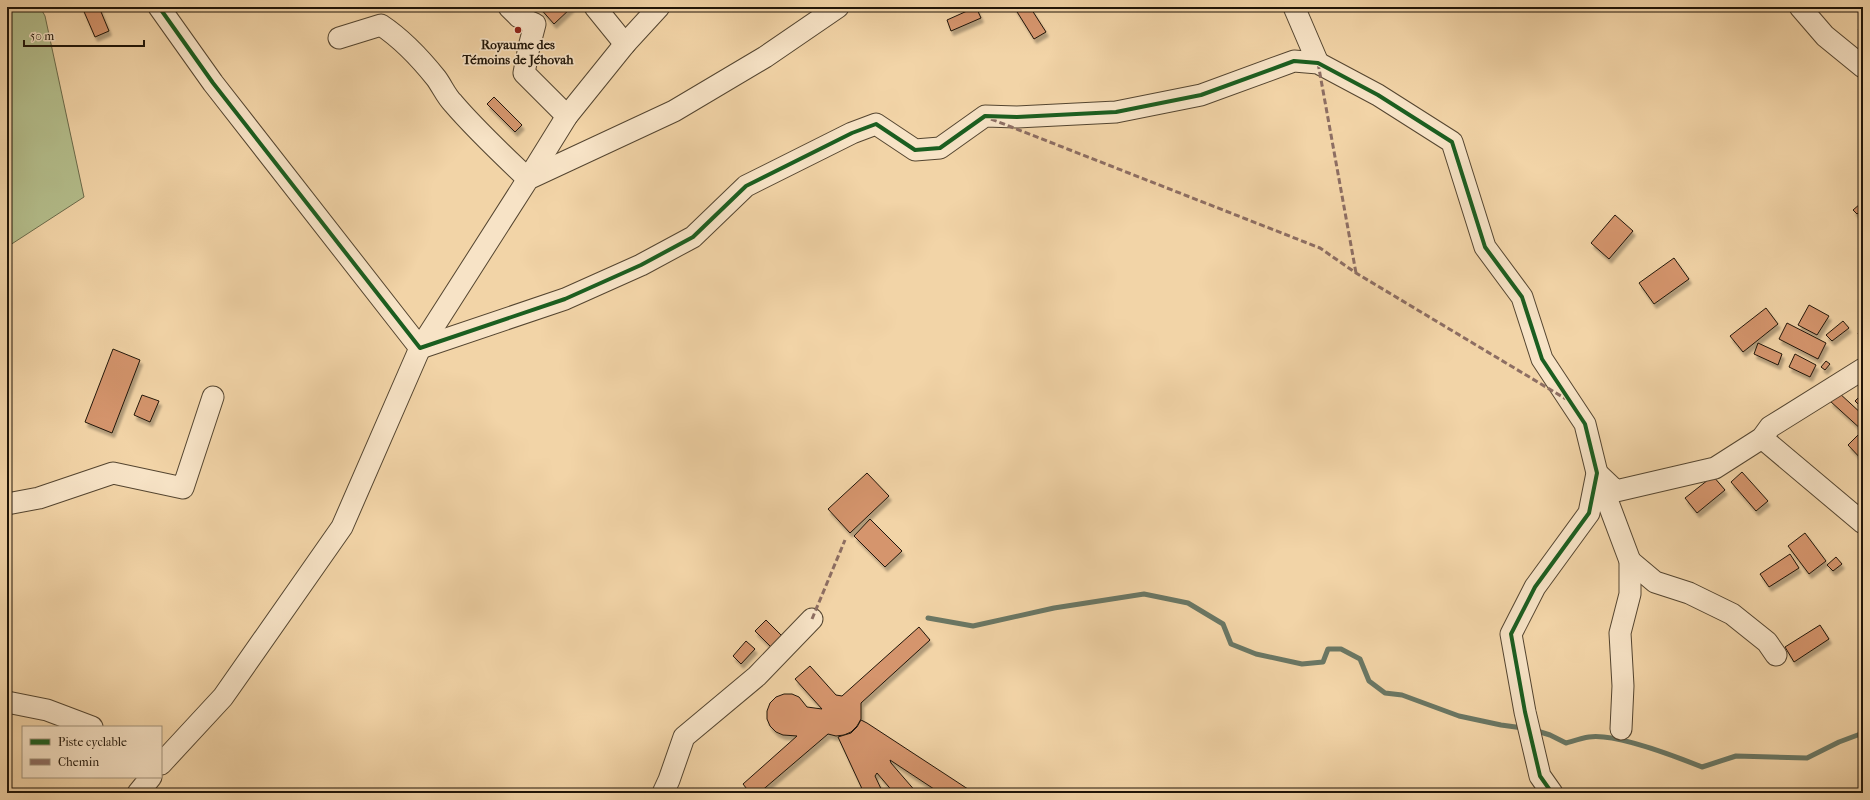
<svg xmlns="http://www.w3.org/2000/svg" width="1870" height="800" font-family="'IM FELL French Canon',serif">
<defs>
<filter id="shadow"><feDropShadow dx="2.5" dy="4.5" stdDeviation="1" flood-color="#0004"/></filter>
</defs>
<rect width="100%" height="100%" fill="#f2d4a7"/>
<filter id="stains"><feTurbulence type="fractalNoise" baseFrequency=".005" numOctaves="4"/><feColorMatrix values="0 0 0 0 .2 0 0 0 0 .09 0 0 0 0 .02 0 0 0 .5 -.17"/></filter>
<radialGradient id="worn" r=".72"><stop offset=".6" stop-color="#630" stop-opacity="0"/><stop offset="1" stop-color="#630" stop-opacity=".3"/></radialGradient>
<path fill="#b4be8c" stroke="#6a6a4a" d="M7,7H40L45,16L84,197L7,247Z"/>
<g fill="none" stroke-linecap="round" stroke-linejoin="round">
<g stroke="#6a7764" stroke-width="5">
<path d="M928,618L973,626L1054,608L1144,594L1188,603L1223,624L1231,644L1256,654L1302,664L1323,662L1328,649H1341L1360,659L1369,681L1385,693L1402,695L1459,716L1501,725L1523,728"/>
<path d="M1534,730L1550,735L1566,743C1573,741 1582,738 1589,737C1615,733 1677,757 1702,767L1736,756L1807,758L1839,742L1863,733"/>
</g>
</g>
<g fill="#d5956d" stroke="#201508" filter="url(#shadow)">
<path d="M82,7H99L109,31L95,37Z"/>
<path d="M539,7H572L554,24Z"/>
<path d="M976,7L981,18L951,31L947,20Z"/>
<path d="M1014,7H1030L1046,32L1034,39Z"/>
<path d="M1863,25V35L1858,29Z"/>
<path d="M494,97L522,125L515,132L487,104Z"/>
<path d="M1860,204L1863,209L1857,214L1853,210Z"/>
<path d="M1615,215L1633,231L1609,259L1591,243Z"/>
<path d="M1674,258L1689,279L1654,304L1639,283Z"/>
<path d="M1809,305L1829,316L1817,335L1798,325Z"/>
<path d="M1766,308L1778,324L1743,352L1730,336Z"/>
<path d="M1843,321L1849,328L1832,341L1826,335Z"/>
<path d="M1787,323L1826,343L1818,359L1779,339Z"/>
<path d="M1863,325V336L1858,334Z"/>
<path d="M1758,343L1782,354L1778,365L1754,354Z"/>
<path d="M113,349L140,360L112,433L85,422Z"/>
<path d="M1795,354L1816,365L1810,377L1789,367Z"/>
<path d="M1826,361L1830,364L1825,370L1821,367Z"/>
<path d="M1838,392L1863,415V431L1830,401Z"/>
<path d="M142,395L159,401L150,422L134,415Z"/>
<path d="M1861,395L1863,397V409L1855,401Z"/>
<path d="M1862,431L1863,433V461L1848,445Z"/>
<path d="M1742,472L1768,501L1756,511L1731,482Z"/>
<path d="M867,473L889,496L850,533L828,509Z"/>
<path d="M1713,476L1725,490L1697,513L1685,498Z"/>
<path d="M870,519L902,551L885,567L854,536Z"/>
<path d="M1805,533L1826,561L1809,574L1788,546Z"/>
<path d="M1790,554L1799,568L1769,587L1760,574Z"/>
<path d="M1836,557L1842,564L1833,571L1827,565Z"/>
<path d="M766,620L783,637L772,648L755,631Z"/>
<path d="M1820,625L1829,639L1794,662L1785,647Z"/>
<path d="M919,627L930,640L861,703V719L857,726L851,732L844,735L836,736L828,734L759,793H750L743,784L797,736L783,735L776,732L770,726L767,719V711L770,703L776,697L784,694H792L799,697L807,707L822,709L795,679L810,666L836,695L842,696Z"/>
<path d="M746,641L755,649L741,664L733,656Z"/>
<path d="M861,720L867,723L974,793H940L890,760L891,763L917,793H894L877,773L875,776L883,793H864L838,737L851,733L857,727Z"/>
</g>
<g fill="none" stroke-linecap="round" stroke-linejoin="round">
<defs>
<g id="minor">
<path d="M159,7L213,83L420,348L565,299L641,265L693,237L746,186L852,133L876,124L915,150L940,148L985,116L1017,117L1116,112L1201,95L1294,61L1318,63L1378,95L1452,142L1485,247L1522,297L1542,359L1585,424L1597,473L1589,513L1535,587L1511,634L1525,712L1540,776L1552,793"/>
<path d="M509,7L519,17L535,24L529,47L524,73L567,116"/>
<path d="M595,7L625,44"/>
<path d="M1294,7L1318,63"/>
<path d="M1800,7L1825,36L1863,67"/>
<path d="M339,38L381,25C402,39 420,58 436,78C442,86 446,96 453,103C476,130 502,154 528,179L567,116L625,44L659,7"/>
<path d="M1762,438L1863,523"/>
<path d="M7,504L39,498L113,473L183,488L213,397"/>
<path d="M1630,561L1655,582L1689,593L1732,614L1767,642L1776,655"/>
<path d="M7,702L47,710L92,727"/>
<path d="M1621,729L1623,686L1620,633L1630,594V561L1597,473L1616,491L1715,468L1762,438L1770,427L1863,369"/>
<path d="M161,764L223,697L342,527L420,348L528,179L674,111L765,57L838,7"/>
<path d="M138,793L151,777"/>
<path d="M663,793L669,780L684,737L757,676L812,619"/>
</g>
</defs>
<use href="#minor" stroke="#544530" stroke-width="23"/>
<use href="#minor" stroke="#f7e3c6" stroke-width="21"/>
<g stroke="#8d6e63" stroke-width="3" stroke-dasharray="6 3" stroke-linecap="butt">
<path d="M1318,63L1356,273"/>
<path d="M991,119L1320,248L1356,273L1566,399"/>
<path d="M812,619L845,540"/>
</g>
<defs>
<path id="cycleway" d="M159,7L213,83L420,348L565,299L641,265L693,237L746,186L852,133L876,124L915,150L940,148L985,116L1017,117L1116,112L1201,95L1294,61L1318,63L1378,95L1452,142L1485,247L1522,297L1542,359L1585,424L1597,473L1589,513L1535,587L1511,634L1525,712L1540,776L1552,793"/>
</defs>
<use href="#cycleway" stroke="#f7e3c6" stroke-width="6"/>
<use href="#cycleway" stroke="#1b5e20" stroke-width="4"/>
</g>
<circle fill="#8f2418" stroke="#f7e3c6" stroke-width="1.5" cx="518" cy="30" r="4"/>
<g text-anchor="middle" stroke-width="3.5" stroke-linejoin="round" paint-order="stroke">
<g font-size="13" font-weight="bold" fill="#201508" stroke="#f7e3c6">
<text x="518" y="49">Royaume des<tspan x="518" dy="15">Témoins de Jéhovah</tspan></text>
</g>
</g>
<rect width="1870" height="800" fill="none" stroke="#f2d4a7" stroke-width="24"/>
<rect x="8" y="8" width="1854" height="784" fill="none" stroke="#201508" stroke-width="2"/>
<rect x="12" y="12" width="1846" height="776" fill="none" stroke="#201508"/>
<rect x="22" y="726" width="140" height="52" fill="#f7e3c6" stroke="#a1917a"/>
<rect x="30" y="739" width="20" height="6" fill="#1b5e20" stroke="#a1917a"/>
<text x="58" y="746" font-size="12" fill="#201508">Piste cyclable</text>
<rect x="30" y="759" width="20" height="6" fill="#8d6e63" stroke="#a1917a"/>
<text x="58" y="766" font-size="12" fill="#201508">Chemin</text>
<path d="M24 40v6h120v-6" fill="none" stroke="#201508" stroke-width="2"/>
<text x="30" y="40" font-size="12" fill="#201508" stroke="#f7e3c6" stroke-width="3" paint-order="stroke">50 m</text>
<rect width="100%" height="100%" filter="url(#stains)"/>
<rect width="100%" height="100%" fill="url(#worn)"/>
</svg>
